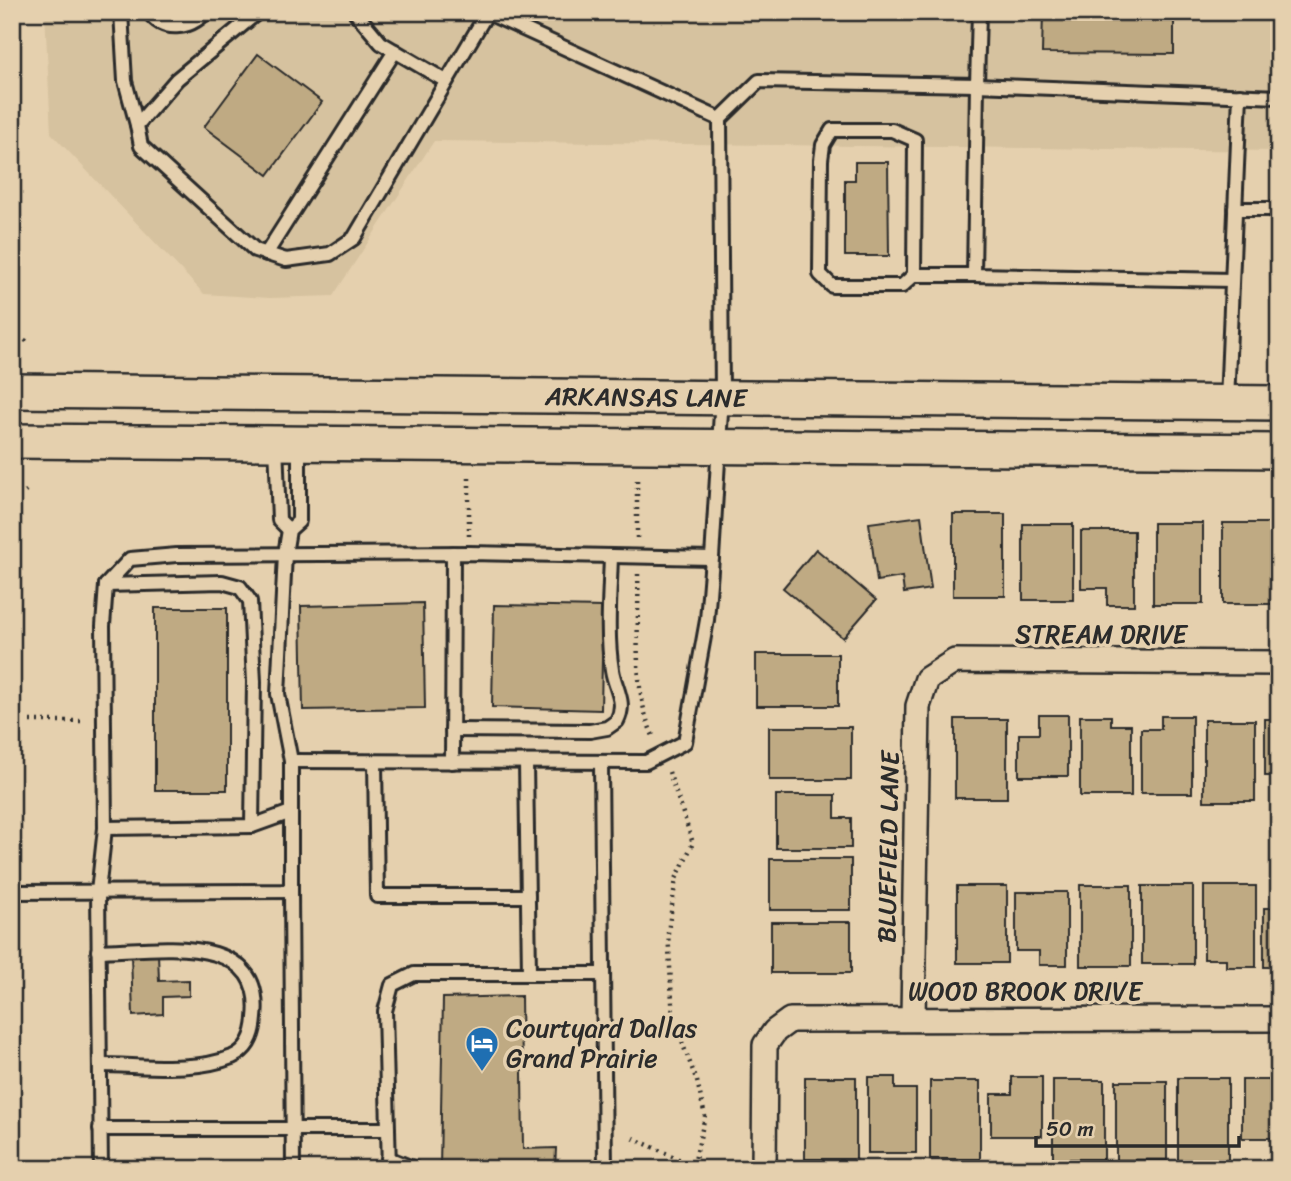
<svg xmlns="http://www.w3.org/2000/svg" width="1291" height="1181" font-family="Sriracha,sans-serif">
<rect width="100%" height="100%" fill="#e5d0ae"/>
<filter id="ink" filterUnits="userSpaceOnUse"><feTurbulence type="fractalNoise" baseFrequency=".0143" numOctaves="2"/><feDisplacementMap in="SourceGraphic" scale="14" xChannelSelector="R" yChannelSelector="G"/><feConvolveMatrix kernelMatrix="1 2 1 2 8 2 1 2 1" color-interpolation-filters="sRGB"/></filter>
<g filter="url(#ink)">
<path fill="#d6c29f" d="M45,12H1279V151L434,141L333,296L270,298L204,294L51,133Z"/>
<g fill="#bfaa83" stroke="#2b2b2b" stroke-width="2">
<path d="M1043,12H1174V54L1042,53Z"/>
<path d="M258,54L322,102L268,175L204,127Z"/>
<path d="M855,162H888L889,256H845V180H855Z"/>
<rect x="953" y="514" width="52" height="82"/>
<path d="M921,516L931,589L904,593L902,577L877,581L869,523Z"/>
<rect x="1153" y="523" width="50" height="81"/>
<rect x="1223" y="523" width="51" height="81"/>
<rect x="1023" y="524" width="50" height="76"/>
<path d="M1081,531H1134V605H1107V588H1081Z"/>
<path d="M816,549L876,600L843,638L783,588Z"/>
<path d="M423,603L425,708L303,710L301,606Z"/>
<path d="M494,605L603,607L601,710L492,707Z"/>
<rect x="155" y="608" width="72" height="182"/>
<rect x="756" y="654" width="82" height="52"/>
<path d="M1039,715H1068V776H1019V734H1039Z"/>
<path d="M1080,716H1111V725H1131V796H1080Z"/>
<path d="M1161,716H1192V793H1141V729H1161Z"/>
<rect x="955" y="719" width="52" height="79"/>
<rect x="1265" y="719" width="14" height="57"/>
<rect x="1204" y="720" width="51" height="81"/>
<rect x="769" y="727" width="82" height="53"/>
<path d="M776,795H835V818H851V848H776Z"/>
<rect x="770" y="859" width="81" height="51"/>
<rect x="1080" y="885" width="51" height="81"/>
<rect x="957" y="886" width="50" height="77"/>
<rect x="1142" y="886" width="51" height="78"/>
<path d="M1204,886H1256V967H1226V959H1204Z"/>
<path d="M1016,892H1067V965H1039V951H1016Z"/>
<rect x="1264" y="908" width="15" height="59"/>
<rect x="771" y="922" width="80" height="51"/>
<path d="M158,953L159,981L189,980V996L163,997V1014L133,1016L131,954Z"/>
<path d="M521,996L523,1149L556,1148L555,1169H440L443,998Z"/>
<rect x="805" y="1077" width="51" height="82"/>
<path d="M868,1077H895V1089H916V1153H868Z"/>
<path d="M1012,1077H1042V1136H991V1094H1012Z"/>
<rect x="1178" y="1078" width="50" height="83"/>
<rect x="1053" y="1080" width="51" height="79"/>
<rect x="1242" y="1080" width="37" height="58"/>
<rect x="930" y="1081" width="50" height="78"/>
<rect x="1116" y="1081" width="51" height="79"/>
</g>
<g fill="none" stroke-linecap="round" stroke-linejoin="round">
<defs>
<g id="service">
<path d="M121,12L125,81L137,125"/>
<path d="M149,12C163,33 190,29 206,12"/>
<path d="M258,12L177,79L137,125L141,146L255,250L286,260L330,254L354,238L487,13"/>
<path d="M355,12L381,43L446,81"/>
<path d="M486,12L720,119"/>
<path d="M1235,209H1279"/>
<path d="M266,254L395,51"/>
<path d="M914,275L902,286H832L820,274L821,160L823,145L832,130H892L915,140L914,275H974"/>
<path d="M1232,280L974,275L977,85L1279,97"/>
<path d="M1227,402L1240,95"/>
<path d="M276,444L279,520L289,530"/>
<path d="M106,585L222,582L240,587L250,601L254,682L252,826"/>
<path d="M452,730L590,731L607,728L617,721C627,702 615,689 612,670C606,633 610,593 611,556"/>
<path d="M291,761L646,762L685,742L707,620L712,558"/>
<path d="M375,762L377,896H528"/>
<path d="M452,762L453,553"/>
<path d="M526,763L529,973"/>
<path d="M601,764L605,1169"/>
<path d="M105,828L252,826L291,812"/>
<path d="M291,891L293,1169"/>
<path d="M12,892L291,891V761L278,694L285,554L289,530L299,521V444"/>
<path d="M98,951C155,950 265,929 255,1018C254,1035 248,1050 232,1057C193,1073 141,1065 100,1065"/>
<path d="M100,1129H388L385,1011L392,985L414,974H603"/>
<path d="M388,1129L389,1169"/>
<path d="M388,1158L415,1169"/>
<path d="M101,1169L98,892L105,828L103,626L106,585L130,559L177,555L469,553L712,558L722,396L720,119L759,81L977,85L979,12"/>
</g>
<g id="minor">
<path d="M913,1018L918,706L927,679L955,661L1279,663"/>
<path d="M764,1169L765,1045L775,1031L790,1020L1279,1019"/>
</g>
<g id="secondary">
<path id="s1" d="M12,391L1279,403"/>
<path d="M12,441L1279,451"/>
</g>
</defs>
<use href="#service" stroke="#2b2b2b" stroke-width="18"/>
<use href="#minor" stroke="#2b2b2b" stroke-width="28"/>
<use href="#secondary" stroke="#2b2b2b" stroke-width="38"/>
<g stroke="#2b2b2b" stroke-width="4.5" stroke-dasharray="2 5" stroke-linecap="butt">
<path d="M25,340L29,343"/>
<path d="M469,478V536"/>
<path d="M637,480V538"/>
<path d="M25,492L29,489"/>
<path d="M638,574C640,627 630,687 654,738"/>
<path d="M30,721H85"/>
<path d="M669,772L693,843L676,879L668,932L673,1019L697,1081L705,1116L693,1169"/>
<path d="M633,1138L694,1166"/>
</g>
<use href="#service" stroke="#e5d0ae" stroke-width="12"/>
<use href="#minor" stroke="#e5d0ae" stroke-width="23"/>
<use href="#secondary" stroke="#e5d0ae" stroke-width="33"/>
</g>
</g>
<defs>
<symbol id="hotel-pin" viewBox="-11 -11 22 30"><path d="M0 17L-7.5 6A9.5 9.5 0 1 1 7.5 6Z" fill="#1f6fb2" stroke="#e5d0ae"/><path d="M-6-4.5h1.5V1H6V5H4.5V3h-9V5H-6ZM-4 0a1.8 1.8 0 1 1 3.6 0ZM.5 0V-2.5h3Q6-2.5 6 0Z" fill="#fff"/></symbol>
</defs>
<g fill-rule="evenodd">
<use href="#hotel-pin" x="463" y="1024" width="38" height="52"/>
</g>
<g text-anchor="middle" stroke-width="7" stroke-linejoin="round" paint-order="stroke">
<g font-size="26" fill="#2b2b2b" stroke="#e5d0ae">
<text dy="9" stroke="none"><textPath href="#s1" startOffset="634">ARKANSAS LANE</textPath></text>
<text x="1101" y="643">STREAM DRIVE</text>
<text transform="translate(888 847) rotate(-89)" y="9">BLUEFIELD LANE</text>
<text x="1025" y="1000">WOOD BROOK DRIVE</text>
</g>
<g font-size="26" fill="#2b2b2b" stroke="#e5d0ae" text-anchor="start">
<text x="506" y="1037">Courtyard Dallas<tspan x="506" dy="30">Grand Prairie</tspan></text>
</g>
</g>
<rect width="1291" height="1181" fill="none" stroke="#e5d0ae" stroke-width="42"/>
<rect x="21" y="21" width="1249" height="1139" fill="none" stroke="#2b2b2b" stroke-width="2.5" filter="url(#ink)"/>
<path d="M1036 1136v10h203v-10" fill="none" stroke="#2b2b2b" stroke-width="3.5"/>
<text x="1046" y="1136" font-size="21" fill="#2b2b2b" stroke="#e5d0ae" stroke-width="5" paint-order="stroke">50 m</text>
</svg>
